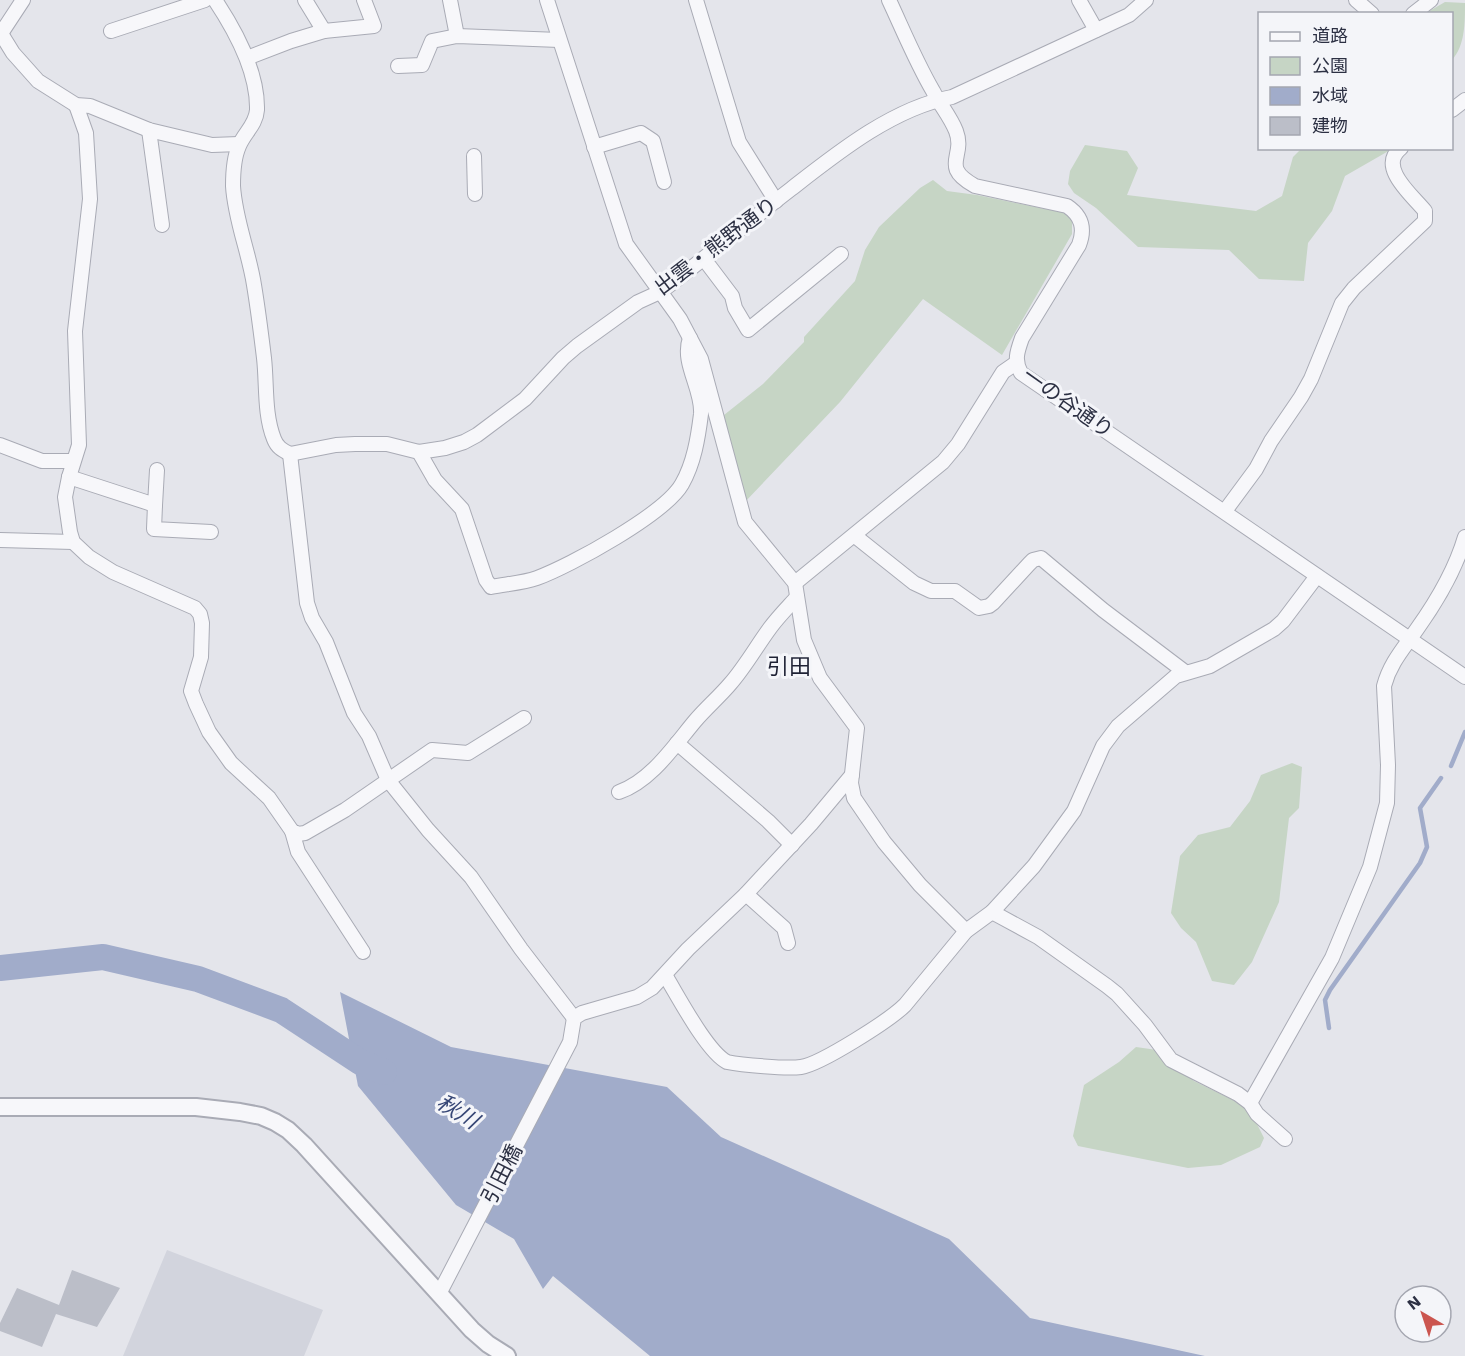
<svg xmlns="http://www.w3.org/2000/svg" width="1465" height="1356" font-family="'Work Sans','Noto Sans JP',sans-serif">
<rect width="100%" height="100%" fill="#e4e5eb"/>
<path fill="#d2d4dd" d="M167,1250L323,1310L304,1356H123Z"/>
<g fill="#c6d5c5">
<path d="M1445,2L1465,3C1465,23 1465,46 1452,60V14L1426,13Z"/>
<path d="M1085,145L1127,151L1138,168L1127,195L1256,211L1282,196L1293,157L1301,149H1392L1345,176L1332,211L1308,243L1304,281L1259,279L1229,250L1138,247L1096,208L1074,193L1068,184L1070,171Z"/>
<path d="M933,180L947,191L977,195L1065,213L1072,219V234L1002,355L923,299L840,402L744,503L724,415L763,384L804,342V337L855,281L865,250L879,227L920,188Z"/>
<path d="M1292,763L1302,767L1299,808L1289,818L1279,902L1252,962L1234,985L1212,981L1196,942L1181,928L1171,913L1180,856L1198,835L1230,827L1250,801L1261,775Z"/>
<path d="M1136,1047L1157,1050L1194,1081L1243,1105L1252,1114L1264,1138L1260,1147L1221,1165L1188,1168L1078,1146L1073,1136L1084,1085L1119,1062Z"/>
</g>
<path fill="#a1acca" d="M340,992L451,1047L667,1087L721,1137L949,1239L1030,1318L1205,1356H650L553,1276L543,1289L514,1239L456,1205L358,1086Z"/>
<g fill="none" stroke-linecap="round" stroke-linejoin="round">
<g stroke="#a1acca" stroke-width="4.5">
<path d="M1451,766L1465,732"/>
<path d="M1329,1028L1325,1000L1330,990L1420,863L1427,847L1420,808L1441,778"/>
</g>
<path stroke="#a1acca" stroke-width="26" d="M0,968L103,957L198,979L281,1010L360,1062L384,1072"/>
</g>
<path fill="#bbbec8" d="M72,1270L120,1288L97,1327L56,1314L42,1347L0,1331V1323L17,1288L59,1305Z"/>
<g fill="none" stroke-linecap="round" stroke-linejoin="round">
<defs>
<g id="minor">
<path d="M215,0C235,30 258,72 257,110C256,125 244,133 239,146C234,157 233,174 233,186C235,220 249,252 254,285C258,309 261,333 264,358C267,384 264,414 274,439C277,447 282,450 290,454"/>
<path d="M305,0L324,31"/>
<path d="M450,0L457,36"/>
<path d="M547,0L626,244L680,319L701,359L745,522L795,583L804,640L820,678L857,728L851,783L854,798L884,842L920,885L966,931"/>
<path d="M696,0L739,142L776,201"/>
<path d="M889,0C903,30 916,62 933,91C940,105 950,116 956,131C966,157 939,166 975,186L1067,206C1082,216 1085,229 1079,245L1022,338C1017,352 1014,360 1021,373L1465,677"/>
<path d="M1079,0L1096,30"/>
<path d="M1356,0L1372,14"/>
<path d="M1413,14L1431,0"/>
<path d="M111,31L205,0"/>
<path d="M0,32L13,53L38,81L76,105L90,106L149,130L212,145L239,144"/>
<path d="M0,35L23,0"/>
<path d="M247,58L291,41L324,31L374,26L364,0"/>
<path d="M398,66L422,65L432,41L457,36L559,40"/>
<path d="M76,105L86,133L90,199L75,331L79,445L69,477L65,497L70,532L73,542L89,557L113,572L195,608L200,614L202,623L201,657L191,691L196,704L209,732L231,763L269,798L292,831L298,834L305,833L345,810L432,750L468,753L524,718"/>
<path d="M1452,110L1465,100"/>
<path d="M149,130L162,225"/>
<path d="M594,147L641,133L653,141L664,182"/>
<path d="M474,156L475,194"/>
<path d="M704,259L732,296L735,308L748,330L841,254"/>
<path d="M0,445L42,461H73"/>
<path d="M419,452L435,480L462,509L486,580L491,587C506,584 523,583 537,578C570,566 665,514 682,484C694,463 698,438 701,414C703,389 681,363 690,338"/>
<path d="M290,454L336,445L355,444H387L419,452L445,448L464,442L477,435L525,399L563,358L577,346L638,302L660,292L676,280C715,250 752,219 791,189C837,153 893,108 952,97L1129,15L1146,0"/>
<path d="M290,454L307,603L312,618L326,642L354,713L369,736L388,780L428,830L471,877L521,949L574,1018"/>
<path d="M69,477L155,505L157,470"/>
<path d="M155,505L154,529L211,532"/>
<path d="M1225,511L1256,469L1271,441L1301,397L1311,379L1342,303L1354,288L1425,221V211C1412,195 1377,167 1401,148"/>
<path d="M855,536L914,583L931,591H955L979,608L989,606L993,603L1029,564L1033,560L1041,558L1103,610L1185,672"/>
<path d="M0,540L73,542"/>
<path d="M795,583L943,462L958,444L1003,372L1016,363"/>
<path d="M677,743L768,821L792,845"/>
<path d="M619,792C651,781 674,746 695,721C706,708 719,697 730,684C745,667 756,647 770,628C778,617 788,607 797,597"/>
<path d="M292,831L298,852L363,952"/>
<path d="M746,894L784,928L788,943"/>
<path d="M992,912L1038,937L1107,986L1117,994L1145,1025L1171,1060L1238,1094L1250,1103L1257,1114L1285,1139"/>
<path d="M665,975C678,996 707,1052 727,1062C742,1065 786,1069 801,1067C821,1064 890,1020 905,1005L966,931L992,912L1034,866L1074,811L1103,746L1118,726L1176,676L1210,666L1274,629L1283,621L1317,576"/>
<path d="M1250,1103L1332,958L1370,867L1387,803L1388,765L1384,686C1390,663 1404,648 1417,629C1437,601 1455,571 1465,537"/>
<path d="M439,1294L570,1042L574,1018L582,1013L637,997L652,988L688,949L746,894L811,824L852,775"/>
</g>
<path id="tertiary" d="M0,1107H196L240,1112L261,1116L275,1122L288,1130L304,1145L472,1330L488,1344L507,1356"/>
</defs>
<use href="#minor" stroke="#a9abb5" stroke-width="16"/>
<use href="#tertiary" stroke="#a9abb5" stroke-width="20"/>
<use href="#minor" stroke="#f7f7fa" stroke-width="14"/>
<use href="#tertiary" stroke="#f7f7fa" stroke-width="16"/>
</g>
<g text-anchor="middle" stroke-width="6" stroke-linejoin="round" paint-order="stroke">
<g font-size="21" fill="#2c3043" stroke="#f4f5f9">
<text transform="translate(716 246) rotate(-37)" y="7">出雲・熊野通り</text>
<text transform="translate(1068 403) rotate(35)" y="7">一の谷通り</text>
<text transform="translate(502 1174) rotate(-63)" y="7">引田橋</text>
</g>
<g font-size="22" fill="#1e2134" stroke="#f4f5f9">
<text x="789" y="674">引田</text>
</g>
<g font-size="22" font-style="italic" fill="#374776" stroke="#f4f5f9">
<text transform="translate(458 1111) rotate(32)" y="8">秋川</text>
</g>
</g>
<rect x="1258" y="12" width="195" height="138" fill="#f4f5f9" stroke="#a4a6b0" stroke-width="1.5"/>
<rect x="1270" y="32" width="30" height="9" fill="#f7f7fa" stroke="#a4a6b0" stroke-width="1.5"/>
<text x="1312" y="42" font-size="18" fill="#2c3043">道路</text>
<rect x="1270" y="57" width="30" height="18" fill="#c6d5c5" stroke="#a4a6b0" stroke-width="1.5"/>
<text x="1312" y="72" font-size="18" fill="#2c3043">公園</text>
<rect x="1270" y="87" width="30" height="18" fill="#a1acca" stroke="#a4a6b0" stroke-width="1.5"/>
<text x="1312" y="102" font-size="18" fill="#2c3043">水域</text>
<rect x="1270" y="117" width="30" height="18" fill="#bbbec8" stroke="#a4a6b0" stroke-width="1.5"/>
<text x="1312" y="132" font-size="18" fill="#2c3043">建物</text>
<g transform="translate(1423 1314) rotate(321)"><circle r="28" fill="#f4f5f9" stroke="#a4a6b0" stroke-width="1.5"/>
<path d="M0-4.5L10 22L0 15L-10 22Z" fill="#cb554f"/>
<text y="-9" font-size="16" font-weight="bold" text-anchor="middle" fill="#2c3043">N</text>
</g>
</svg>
